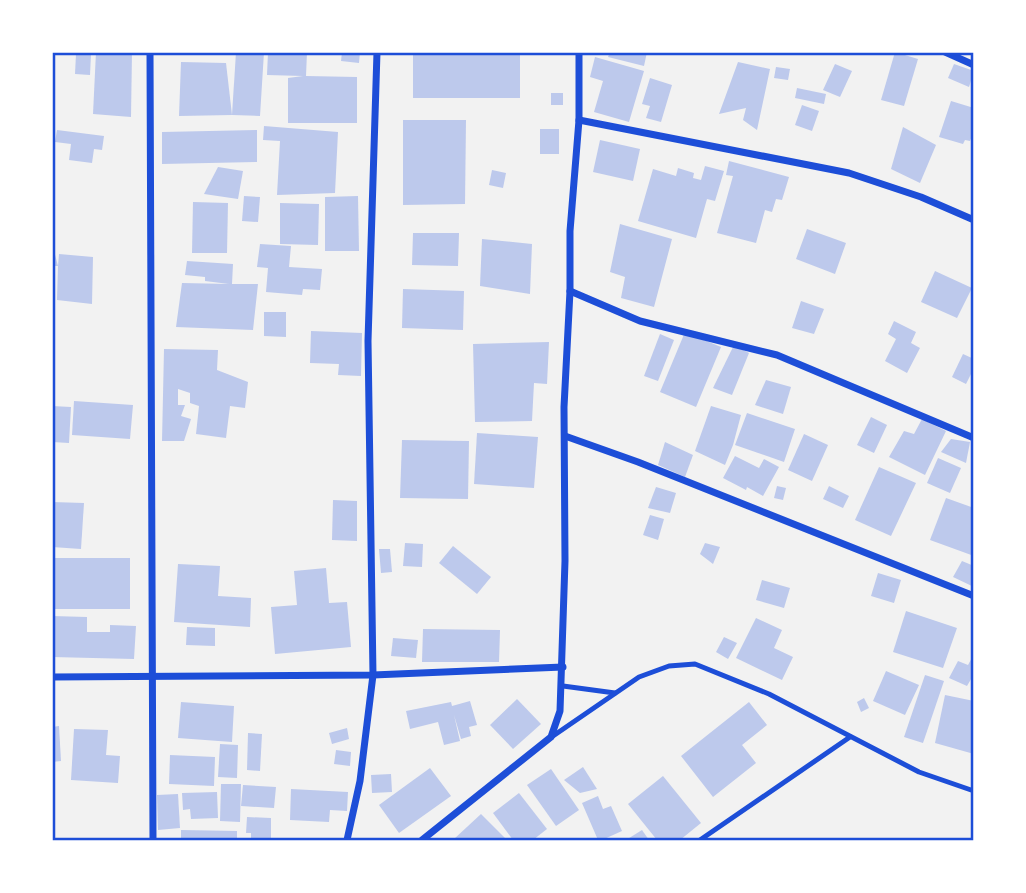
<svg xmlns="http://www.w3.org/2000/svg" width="1026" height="893" font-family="Manrope,sans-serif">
<rect width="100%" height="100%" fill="#f2f2f2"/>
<g fill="#bdc9ec">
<path d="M96,52H132L131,117L93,114Z"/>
<path d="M236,52H264L260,116L232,115Z"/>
<path d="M268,52H307L306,76L357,77V123H288V78L303,76L267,75Z"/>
<path d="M342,52H360L359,63L341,61Z"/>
<rect x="413" y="52" width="107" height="46"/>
<path d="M610,52H647L644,66L608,57Z"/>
<path d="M895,52L918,59L904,106L881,100Z"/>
<path d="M76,54H91L90,75L75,74Z"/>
<path d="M595,57L644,71L629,122L594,112L603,81L590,77Z"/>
<path d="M181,62L226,63L232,115L179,116Z"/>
<path d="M738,62L770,69L757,130L743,120L746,108L719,114Z"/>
<path d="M835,64L852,71L840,97L823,90Z"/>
<path d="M954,64L974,71L969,87L948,78Z"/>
<path d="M776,67L790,69L788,80L774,78Z"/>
<path d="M650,78L672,85L661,122L646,118L650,106L642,104Z"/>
<path d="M797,88L826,94L824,104L795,98Z"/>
<rect x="551" y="93" width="12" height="12"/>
<path d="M951,101L974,108V131L970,141L965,140L963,144L939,137Z"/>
<path d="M802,105L819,111L812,131L795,125Z"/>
<path d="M403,120H466L465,204L403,205Z"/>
<path d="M264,126L338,132L335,193L277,195L280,141L263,140Z"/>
<path d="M903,127L936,145L920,183L891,169Z"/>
<rect x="540" y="129" width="19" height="25"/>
<path d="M57,130L104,136L102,150L94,149L92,163L69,160L71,144L55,142Z"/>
<path d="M257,130V162L162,164V132Z"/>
<path d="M600,140L640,149L633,181L593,172Z"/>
<path d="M729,161L789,177L782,200L776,199L772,212L765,210L756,243L717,233L733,176L726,175Z"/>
<path d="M705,166L724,171L715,201L707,199L696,238L638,221L653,169L676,176L678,168L694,173L693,178L701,180Z"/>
<path d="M218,167L243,171L238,199L204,194Z"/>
<path d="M492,170L506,173L503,188L489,185Z"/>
<path d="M244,196L260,197L258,222L242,221Z"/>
<path d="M358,196L359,251H325V197Z"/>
<path d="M193,202L228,203L227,253H192Z"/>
<path d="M280,203L319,204L318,245L280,244Z"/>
<path d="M620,224L672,239L654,307L621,298L625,277L610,272Z"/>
<path d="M807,229L846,243L835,274L796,259Z"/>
<path d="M413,233H459L458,266L412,265Z"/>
<path d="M482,239L532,244L530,294L480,286Z"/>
<path d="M52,243L58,266L59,254L93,257L92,304L57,300L58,266H52Z"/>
<path d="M260,244L291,246L289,267L322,269L320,290L303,289L302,295L266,292L268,268L257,267Z"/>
<path d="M187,261L233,264L232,284H258L253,330L176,327L182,283L229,284L205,281V277L185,275Z"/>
<path d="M935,271L972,288L957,318L921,302Z"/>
<path d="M403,289L464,291L463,330L402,328Z"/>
<path d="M801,301L824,309L814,334L792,328Z"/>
<path d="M264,312H286V337L264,336Z"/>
<path d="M894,321L916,332L911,343L920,348L907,373L885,361L896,339L888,334Z"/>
<path d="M311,331L362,333L361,376L338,375L339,364L310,363Z"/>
<path d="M685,332L721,347L696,407L660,392Z"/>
<path d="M660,334L674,340L658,381L644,376Z"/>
<path d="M549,342L547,384L534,383L532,421L475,422L473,344Z"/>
<path d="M734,345L749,353L732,395L713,388Z"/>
<path d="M164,349L218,350L217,370L248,382L245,408L230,406L226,438L196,434L199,406L190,403V393L178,389V405H185L181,416L191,419L184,441H162Z"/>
<path d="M963,354L974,359V368L966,384L952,377Z"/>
<path d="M766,380L791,387L783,414L755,405Z"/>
<path d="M74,401L133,405L130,439L72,435Z"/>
<path d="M52,406L71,407L69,443L52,442Z"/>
<path d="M711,406L741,415L733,445L725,465L695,451Z"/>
<path d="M747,413L795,429L784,462L735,445Z"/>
<path d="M871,417L887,425L874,453L857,445Z"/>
<path d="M922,419L946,431L925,475L889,457L904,431L914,434Z"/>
<path d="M477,433L538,437L534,488L474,484Z"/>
<path d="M804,434L828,445L812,481L788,470Z"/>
<path d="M951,439L970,442L966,463L941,452Z"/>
<path d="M402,440L469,441L468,499L400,498Z"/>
<path d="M665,442L693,455L685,477L658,465Z"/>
<path d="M735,456L759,468L764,459L779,467L763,496L747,487L746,490L723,478Z"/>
<path d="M938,458L961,468L950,493L927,483Z"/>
<path d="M879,467L916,483L891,536L855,520Z"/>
<path d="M777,486L786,488L783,500L774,498Z"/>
<path d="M829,486L849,496L843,508L823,499Z"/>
<path d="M656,487L676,493L670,513L648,508Z"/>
<path d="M946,498L974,508V556L930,540Z"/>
<path d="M333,500L357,501V541L332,540Z"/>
<path d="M52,502L84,503L81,549L52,547Z"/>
<path d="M650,515L664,519L658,540L643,535Z"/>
<path d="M405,543L423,544L422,567L403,566Z"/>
<path d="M705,543L720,547L713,564L700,554Z"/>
<path d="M453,546L491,577L477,594L439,563Z"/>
<path d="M379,549H390L392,572L381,573Z"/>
<rect x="52" y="558" width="78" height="51"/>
<path d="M962,561L974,566V587L953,577Z"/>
<path d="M178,564L220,566L218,596L251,598L250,627L174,622Z"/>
<path d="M326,568L329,603L347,602L351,647L275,654L271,607L297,605L294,571Z"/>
<path d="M878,573L901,580L894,603L871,596Z"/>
<path d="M762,580L790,588L784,608L756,600Z"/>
<path d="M906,611L957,628L943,668L893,652Z"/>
<path d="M52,616L87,617V632H110V625L136,626L134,659L52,657Z"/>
<path d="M756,618L782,630L774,648L793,657L782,680L736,658Z"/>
<path d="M187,627L215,628V646L186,645Z"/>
<path d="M423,629L500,630L499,662H422Z"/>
<path d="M724,637L737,643L728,659L716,652Z"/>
<path d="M393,638L418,640L416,658L391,656Z"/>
<path d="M974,654V674L967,686L949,678L958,661L968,665Z"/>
<path d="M886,671L919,685L905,715L873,701Z"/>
<path d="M925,675L944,681L923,743L904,737Z"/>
<path d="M945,695L974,701V754L935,743Z"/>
<path d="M864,698L869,708L861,712L857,702Z"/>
<path d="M517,699L541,724L513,749L490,725Z"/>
<path d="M470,701L477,725L469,727L471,736L461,739L454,715L460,741L444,745L438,722L410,729L406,711L451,702L452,706Z"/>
<path d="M181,702L234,706L232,742L178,738Z"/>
<path d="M749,702L767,725L742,745L756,763L713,797L681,756Z"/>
<path d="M59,726L61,761L52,762V727Z"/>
<path d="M347,728L349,739L332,744L329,733Z"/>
<path d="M74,729L108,730L106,755L120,756L118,783L71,780Z"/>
<path d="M248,733L262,734L260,771L247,770Z"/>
<path d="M220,744L238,745L237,778L218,777Z"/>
<path d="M336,750L351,752L350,766L334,764Z"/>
<path d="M170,755L215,757L214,786L169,784Z"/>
<path d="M583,767L597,789L580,793L564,780Z"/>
<path d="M430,768L451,796L399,833L379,805Z"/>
<path d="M551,769L579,810L556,826L527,785Z"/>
<path d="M391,774L392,792L372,793L371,775Z"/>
<path d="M663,776L701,823L680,840H657L628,804Z"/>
<path d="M221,784H241L240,822L220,821Z"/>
<path d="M243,785L276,787L274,808L241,806Z"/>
<path d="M291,789L348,792L347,811L330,810L329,822L290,820Z"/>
<path d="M217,792L218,818L191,819L190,809L183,810L182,793Z"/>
<path d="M519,793L547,829L533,840H513L493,813Z"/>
<path d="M178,794L180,828L158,830L157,795Z"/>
<path d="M598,796L603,809L611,806L622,831L602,840H598L582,803Z"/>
<path d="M481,814L507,840L454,839Z"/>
<path d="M247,817L271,818V840H251V833H246Z"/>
<path d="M181,830L237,831V840H181Z"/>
<path d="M642,830L649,840H626Z"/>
</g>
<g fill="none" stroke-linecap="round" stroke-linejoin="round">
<g stroke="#1d4ed8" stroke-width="5">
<path d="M563,686L615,693"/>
<path d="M553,736L639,677L669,666L695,664L769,694L919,772L974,791"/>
<path d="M700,840L850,737"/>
</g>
<g stroke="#1d4ed8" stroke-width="7">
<path d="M150,52C153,315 150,578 153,840"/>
<path d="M945,52L974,65"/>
<path d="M579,120L849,173L921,197L974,220"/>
<path d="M570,291L640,321L777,355L974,438"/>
<path d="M565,436L638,462L974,596"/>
<path d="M52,677L373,675L563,667"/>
<path d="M347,840L360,781L373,675L368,341L377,52"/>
<path d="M422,840L551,737L560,711L565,561L564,407L570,291V231L579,120V52"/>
</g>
</g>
<rect width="1026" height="893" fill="none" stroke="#ffffff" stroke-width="108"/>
<rect x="54" y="54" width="918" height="785" fill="none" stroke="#1d4ed8" stroke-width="2.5"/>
</svg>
